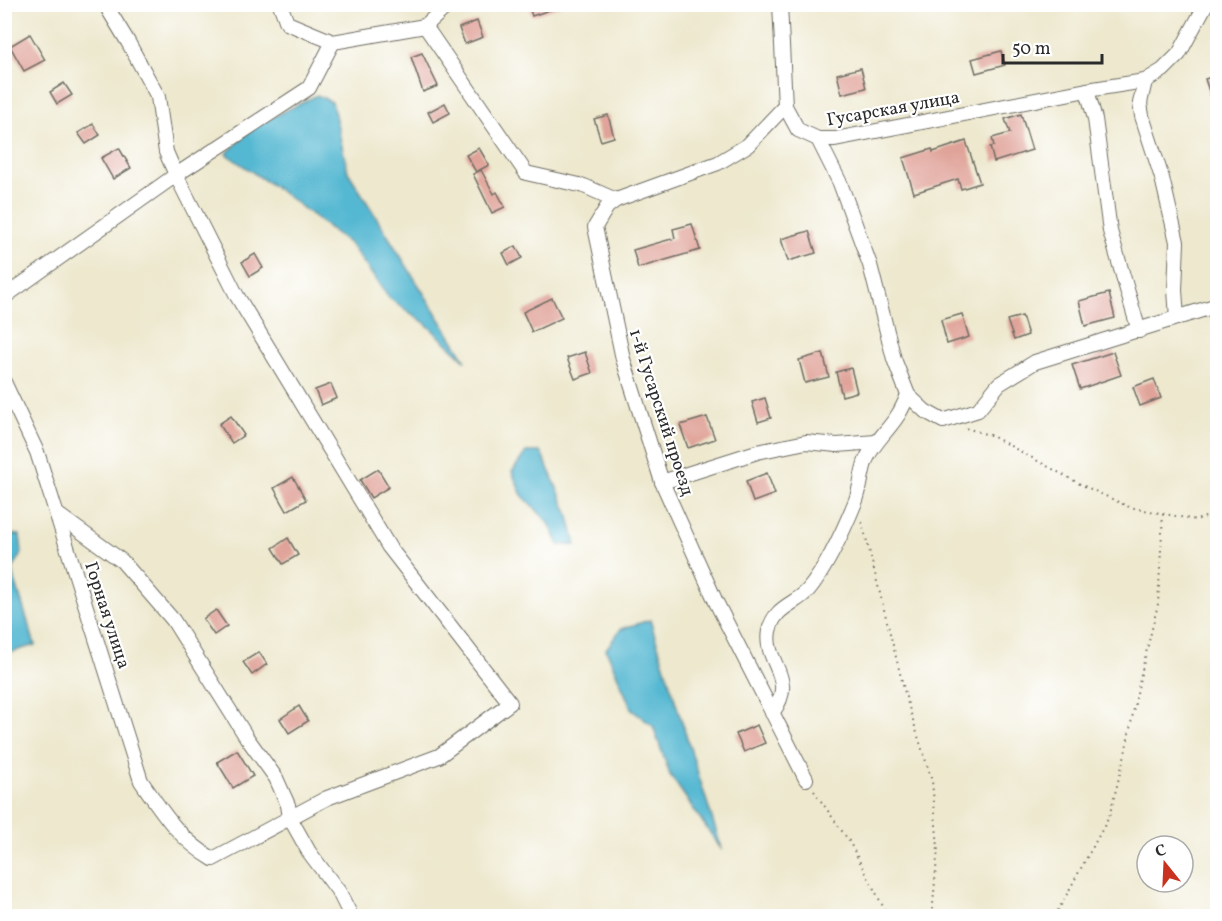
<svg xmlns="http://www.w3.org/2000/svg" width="1222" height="921" font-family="Vollkorn,serif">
<rect width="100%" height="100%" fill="#fff"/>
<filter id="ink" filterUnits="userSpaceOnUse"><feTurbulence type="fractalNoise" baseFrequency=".0167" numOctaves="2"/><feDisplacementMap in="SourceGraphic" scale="12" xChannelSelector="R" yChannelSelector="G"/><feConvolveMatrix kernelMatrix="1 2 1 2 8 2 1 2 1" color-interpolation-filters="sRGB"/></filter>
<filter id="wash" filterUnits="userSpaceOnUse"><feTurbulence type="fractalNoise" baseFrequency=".008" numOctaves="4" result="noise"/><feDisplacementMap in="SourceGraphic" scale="24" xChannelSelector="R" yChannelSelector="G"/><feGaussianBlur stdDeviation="1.35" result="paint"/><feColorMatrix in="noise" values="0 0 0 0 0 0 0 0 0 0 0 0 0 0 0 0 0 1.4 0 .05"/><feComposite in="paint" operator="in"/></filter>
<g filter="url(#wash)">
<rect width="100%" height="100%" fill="#ede8ce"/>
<g fill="#54b8d2" stroke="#40727e" stroke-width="1.5">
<path d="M317,95L332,102L348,172L466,361L425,323L389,298L351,245L286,195L226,154L255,126Z"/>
<path d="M526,452H541L568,513L576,545H559L549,523L522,495L512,472Z"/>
<path d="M5,534L20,535L22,552L12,571L35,645L5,654Z"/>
<path d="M650,620L722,850L670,775L653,726L632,710L606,649L621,629Z"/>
</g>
<g id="blocks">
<g fill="#e0a399">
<path d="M528,4H561V6L532,16Z"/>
<path d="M477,21L483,37L465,44L459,28Z"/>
<path d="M30,34L45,60L24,71L10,46Z"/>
<path d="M1001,51L1005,65L976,73L972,59Z"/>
<path d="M422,53L438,86L423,92L411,57Z"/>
<path d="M861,68L866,88L842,94L837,74Z"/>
<path d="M1218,75V109H1215L1205,79Z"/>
<path d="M64,83L72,95L57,104L50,92Z"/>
<path d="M445,103L450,113L433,122L428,112Z"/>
<path d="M1021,114L1032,150L994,162L990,147L994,146L992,138L1010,133L1005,119Z"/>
<path d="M608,115L614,137L601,141L594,119Z"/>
<path d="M93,124L100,135L86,144L78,133Z"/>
<path d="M966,141L980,183L961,189L958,179L914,193L903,158L932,149L933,152Z"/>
<path d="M119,148L131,168L113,179L101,158Z"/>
<path d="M479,148L489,165L476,172L466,155Z"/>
<path d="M481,170L494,194L497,192L505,207L492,213L473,174Z"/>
<path d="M692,224L700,250L638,268L633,250L675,238L673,229Z"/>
<path d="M809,231L816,253L788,261L781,239Z"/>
<path d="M516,246L522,258L509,265L503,253Z"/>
<path d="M255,254L263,268L250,276L242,262Z"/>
<path d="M1109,293L1115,318L1085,326L1079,301Z"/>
<path d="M552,298L562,318L532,332L523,312Z"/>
<path d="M962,314L969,337L947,344L941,320Z"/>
<path d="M1022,316L1028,335L1014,340L1007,320Z"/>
<path d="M585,352L592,373L575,379L567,358Z"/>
<path d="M1113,352L1121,375L1080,389L1072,365Z"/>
<path d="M823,353L829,377L805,383L799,360Z"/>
<path d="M851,368L857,392L842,396L836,372Z"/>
<path d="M1154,379L1161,398L1140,406L1133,387Z"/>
<path d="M331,384L337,398L321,405L315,390Z"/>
<path d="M765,398L771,418L758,422L752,402Z"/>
<path d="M231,416L244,435L232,443L219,424Z"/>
<path d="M707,417L715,439L688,448L680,425Z"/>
<path d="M378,469L389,487L371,498L360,480Z"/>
<path d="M767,473L775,494L753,502L746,481Z"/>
<path d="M293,477L306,500L287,511L274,488Z"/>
<path d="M288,538L298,555L283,564L273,548Z"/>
<path d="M216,610L227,626L214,635L203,619Z"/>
<path d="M259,652L267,664L252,675L243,662Z"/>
<path d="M299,706L308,721L289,733L280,719Z"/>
<path d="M757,725L765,743L744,752L736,734Z"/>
<path d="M237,750L253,776L233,788L217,762Z"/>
</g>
</g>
</g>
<g filter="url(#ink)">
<use href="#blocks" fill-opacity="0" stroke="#6f6d64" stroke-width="1.5"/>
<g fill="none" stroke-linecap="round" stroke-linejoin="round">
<defs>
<g id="minor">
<path d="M280,4L287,23L333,42L425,26"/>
<path d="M780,4L785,106L798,130L818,139H835L1087,90L1145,81L1163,70L1179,54L1206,4"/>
<path d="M425,26L526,173L584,186L616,200L607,207L595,227L623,359L662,482L716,602L806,779"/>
<path d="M425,26L449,4"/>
<path d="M1145,81L1140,103L1142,116L1162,178L1177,242L1175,290L1177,318"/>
<path d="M1087,90L1095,119L1110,231L1139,331"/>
<path d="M616,200L718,163L748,145L785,106"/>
<path d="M4,297L176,175L309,88L333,42"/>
<path d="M4,382L37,452L141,781C163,813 179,839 213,859L327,798L439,756L510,703L389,547L237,296L176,175L166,152L158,97L128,42L105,4"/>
<path d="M908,395L925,411L943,421L978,410L999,384L1035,362L1218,305"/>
<path d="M662,482L757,452L806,442L837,445L876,442"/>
<path d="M57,514L122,561L173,620L247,738L276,778L288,805L290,818L309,852L339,892L351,916"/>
<path d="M772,713C799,678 763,663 769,631C775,605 796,605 809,589C827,567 845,527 856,500C861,487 861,473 866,460C873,443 888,431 898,415C902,409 905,402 908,395L894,359L870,265L840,183L818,139"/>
</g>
</defs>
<use href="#minor" stroke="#6f6d64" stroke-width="16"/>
<g stroke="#6f6d64" stroke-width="2" stroke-dasharray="1.5 4.5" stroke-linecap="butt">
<path d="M966,428L992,436L1080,484L1129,507L1196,520L1218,513"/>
<path d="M862,522L907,701L932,781L938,847L932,916"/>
<path d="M814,791L849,841L888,916"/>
<path d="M1055,916L1109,817L1125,754L1140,678L1158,604L1163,514"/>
</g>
<use href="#minor" stroke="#fff" stroke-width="14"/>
</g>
</g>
<g text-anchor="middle" stroke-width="4.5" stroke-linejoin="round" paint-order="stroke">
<g font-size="18" fill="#2b2b2b" stroke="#fff">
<text transform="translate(893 108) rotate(-10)" y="6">Гусарская улица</text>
<text transform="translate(662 412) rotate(72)" y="6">1-й Гусарский проезд</text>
<text transform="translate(108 615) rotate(72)" y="6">Горная улица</text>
</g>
</g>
<rect width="1222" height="921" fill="none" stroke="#fff" stroke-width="24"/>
<g transform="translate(1165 864) rotate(342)"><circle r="28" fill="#ffffff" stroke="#aaaaaa" stroke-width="1.5"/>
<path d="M0-4.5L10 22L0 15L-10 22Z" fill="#c8321e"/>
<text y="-9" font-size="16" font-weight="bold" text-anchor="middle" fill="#2b2b2b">С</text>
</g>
<path d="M1003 54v9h99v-9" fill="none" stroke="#2b2b2b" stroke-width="3"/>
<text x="1012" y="54" font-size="18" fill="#2b2b2b" stroke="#ffffff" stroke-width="4.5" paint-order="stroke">50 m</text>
</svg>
